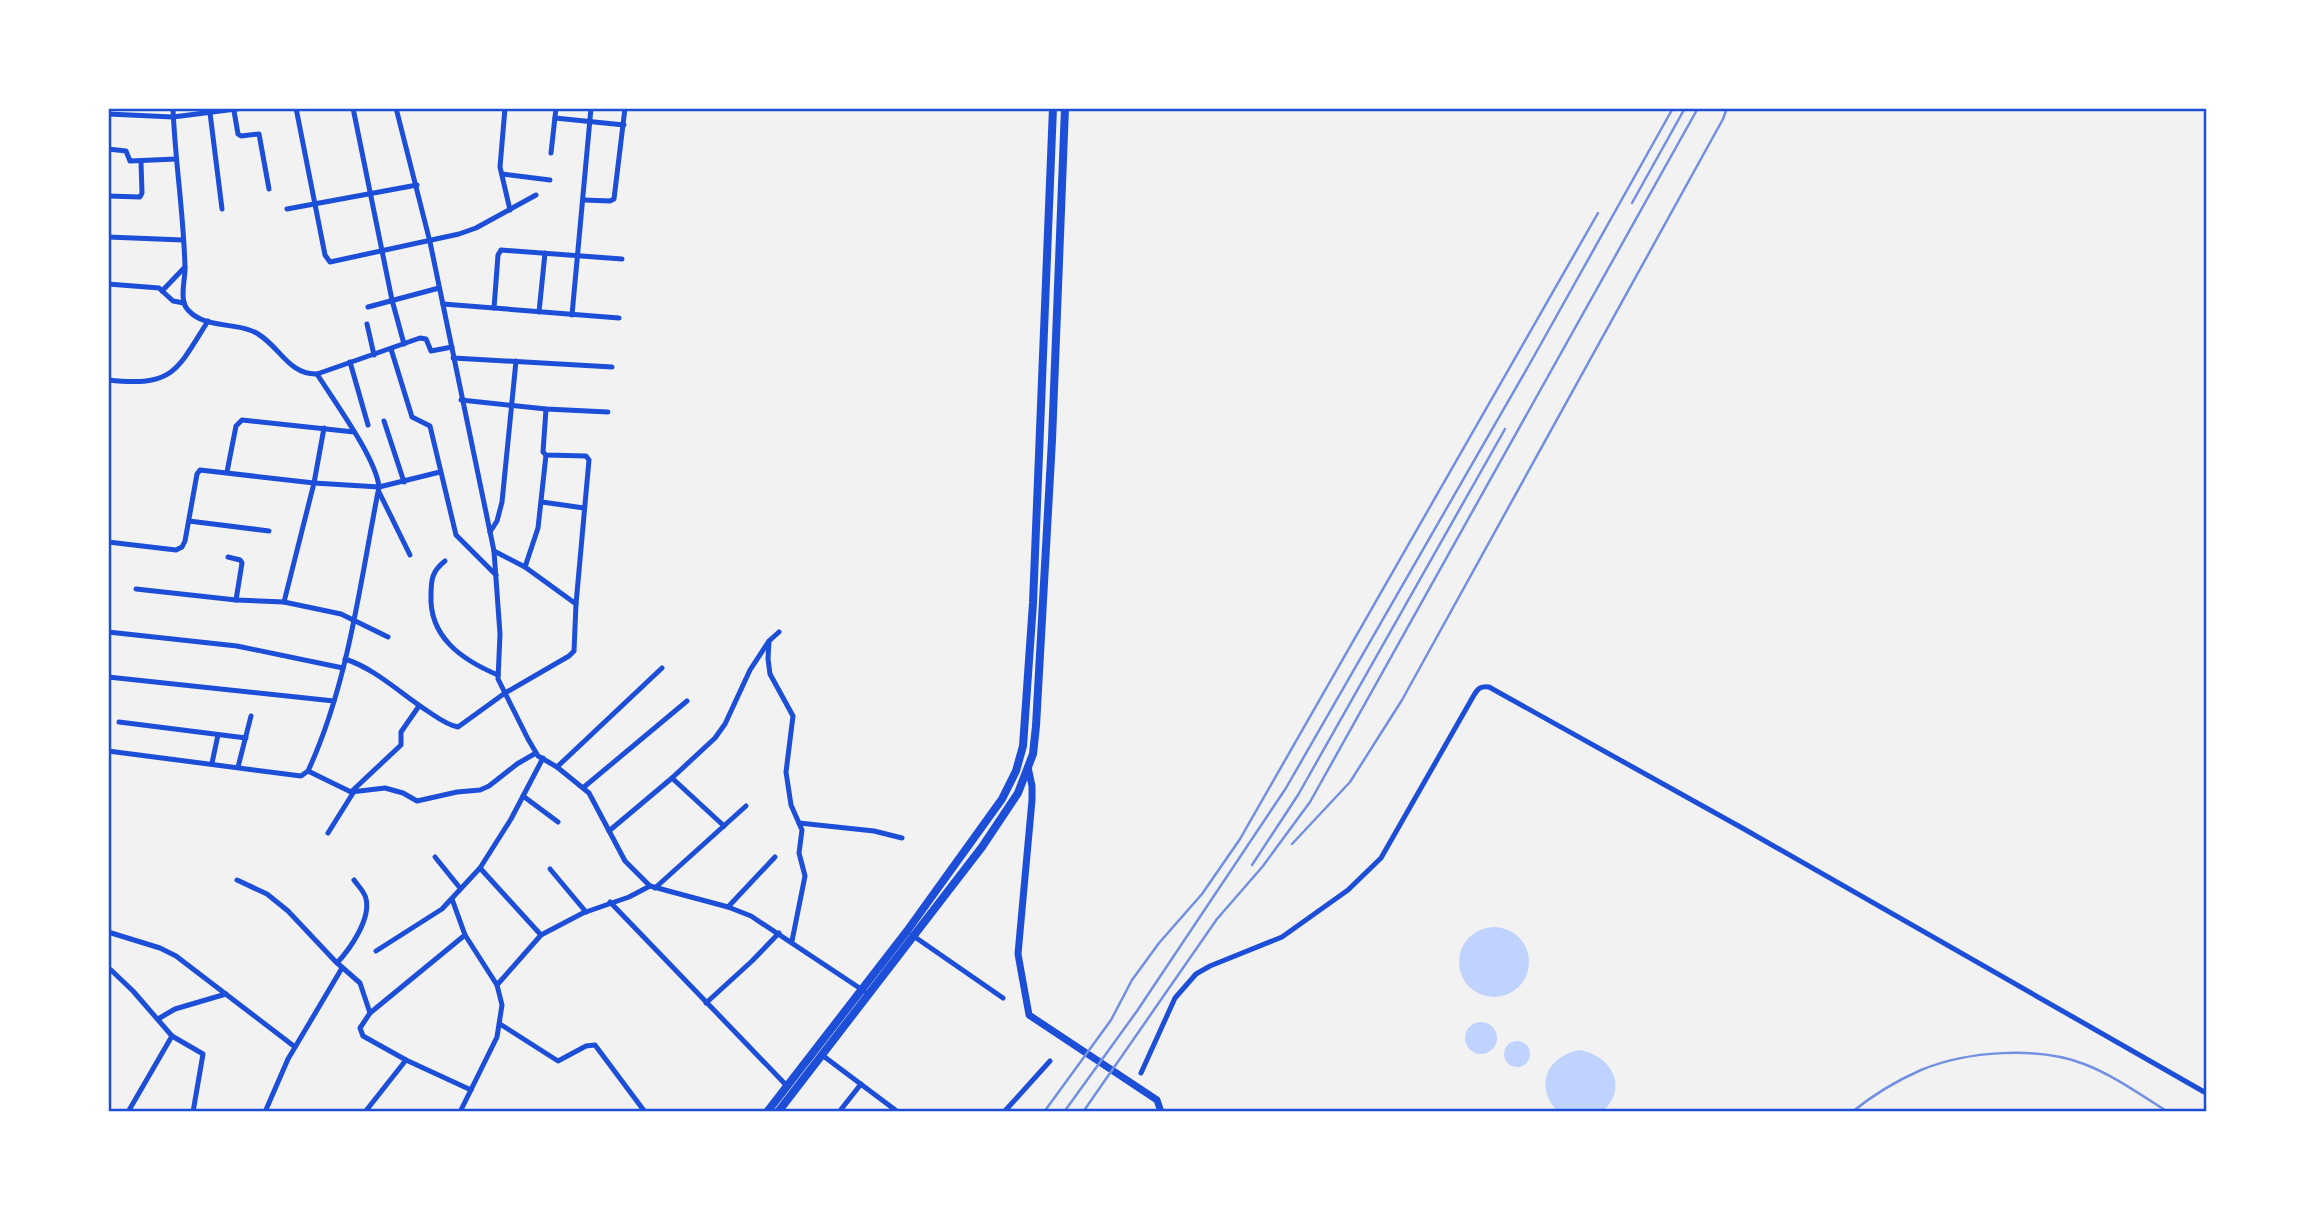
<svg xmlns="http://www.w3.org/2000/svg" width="2315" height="1220" font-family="'Times New Roman',serif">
<rect width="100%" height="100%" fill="#f2f2f2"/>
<g fill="#bfd3fe">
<circle cx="1494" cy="962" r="35"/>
<circle cx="1481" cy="1038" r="16"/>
<circle cx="1517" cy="1054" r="13"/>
<path d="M1579,1050C1611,1055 1629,1087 1603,1111H1557C1534,1085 1547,1057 1579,1050Z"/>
</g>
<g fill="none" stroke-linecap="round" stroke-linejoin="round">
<g stroke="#1d4ed8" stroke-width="5">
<path d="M173,108C175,162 184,215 185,269C185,280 179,301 188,310C206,330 237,321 258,334C280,347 289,375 317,374L420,338L426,339L431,351L452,347"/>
<path d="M296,108L325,255L330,262L459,234L476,228L536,195"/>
<path d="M353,108L392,300L404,344"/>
<path d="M396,108L430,242L494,551L500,634L498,679L528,739L538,756L557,767L589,793L625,861L650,886L728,907L751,916L864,991"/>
<path d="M505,108L500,167L510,210"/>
<path d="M234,111L238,134L241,136L259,134L269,189"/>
<path d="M210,113L222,209"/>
<path d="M108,114L173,117L244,108"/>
<path d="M555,118L624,125"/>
<path d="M108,149L126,151L130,161L176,159"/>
<path d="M551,153L556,108"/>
<path d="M502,174L550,180"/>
<path d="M108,196L140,197L142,193L141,162"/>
<path d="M584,200L610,201L614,199L625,108"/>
<path d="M287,209L417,185"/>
<path d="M108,237L183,240"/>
<path d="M108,284L159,288L173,301L184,303"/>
<path d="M162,291L185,267"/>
<path d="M443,304L619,318"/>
<path d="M368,307L439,288"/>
<path d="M494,308L498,255L501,250L622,259"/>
<path d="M539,312L545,253"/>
<path d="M572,315L591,108"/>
<path d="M367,324L374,355"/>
<path d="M391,349L412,417L430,426L456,535L496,575"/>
<path d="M453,358L612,367"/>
<path d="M350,362L368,425"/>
<path d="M108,380C173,387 176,372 208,321"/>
<path d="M461,400L546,409L608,412"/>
<path d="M384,421L404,482"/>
<path d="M227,472L236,426L242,420L354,432"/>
<path d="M379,492L410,555"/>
<path d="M542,502L584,508"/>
<path d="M189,521L269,531"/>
<path d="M490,532L497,521L502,502L516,361"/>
<path d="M108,542L176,550L182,547L185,541L197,474L200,470L314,483L379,487L440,472"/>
<path d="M494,551L525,567L576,604"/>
<path d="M228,557L240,560L242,563L236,600"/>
<path d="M445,561C432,571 431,580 431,595C429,637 462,660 498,675"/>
<path d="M525,567L538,528L546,455"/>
<path d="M136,589L236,600L284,602L341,614L388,637"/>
<path d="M284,602L314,483L324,428"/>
<path d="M108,632L237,646L343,668"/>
<path d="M769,641L768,659L770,674L793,716L786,772L791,805L802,830L799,853L805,876L792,941"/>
<path d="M345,659C376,669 401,694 429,712C438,718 447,725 458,727L505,693L569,656L574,651L576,604L589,460L586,456L546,455L543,452L546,409"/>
<path d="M108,677L334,701"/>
<path d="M119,722L246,738"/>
<path d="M108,751L301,776L308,771C349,682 360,582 379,487C376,458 334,401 317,374"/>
<path d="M212,763L218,735"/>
<path d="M238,767L251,716"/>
<path d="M557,767L662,668"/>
<path d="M308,771L351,792L385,788L403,793L417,801L457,792L480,790L489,786L517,764L536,753"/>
<path d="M672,778L724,826"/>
<path d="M584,787L687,701"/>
<path d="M351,792L401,745V732L419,706"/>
<path d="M523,796L558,822"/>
<path d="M799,823L874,831L902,838"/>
<path d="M609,831L672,778L715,738L725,724L750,670L769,641L779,632"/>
<path d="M328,833L353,793"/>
<path d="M435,857L460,888"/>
<path d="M480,868L541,935"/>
<path d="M550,869L586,912"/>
<path d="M237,880L267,894L288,911L335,961L360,983L370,1013L465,935"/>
<path d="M655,888L746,806"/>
<path d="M452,899L465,935L497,985L502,1005L497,1037L460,1112"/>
<path d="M610,902L787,1086"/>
<path d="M728,907L775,857"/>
<path d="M108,932L160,948L176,956L295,1047"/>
<path d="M912,935L1003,998"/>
<path d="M376,951L442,909L480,868L511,819L543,758"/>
<path d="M337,963C350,949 371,919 366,899C365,892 358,886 354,880"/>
<path d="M111,970L133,991L172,1036L203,1054L193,1112"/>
<path d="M497,985L541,935L583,913L629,897L650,886"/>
<path d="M706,1003L752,961L779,933"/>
<path d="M370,1013L360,1028L363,1036L406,1060L471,1090"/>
<path d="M158,1019L175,1009L226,994"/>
<path d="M500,1024L558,1061L586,1046L595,1045L645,1112"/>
<path d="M822,1055L898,1112"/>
<path d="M1141,1073L1175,998L1196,974L1210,966L1282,937L1348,890L1381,858L1474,695C1478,688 1481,686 1489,687L1744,829L2206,1093"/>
<path d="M128,1112L172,1036"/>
<path d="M265,1112L288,1059L342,968"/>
<path d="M365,1112L406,1060"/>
<path d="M839,1112L861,1084"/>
<path d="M1004,1112L1050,1061"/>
</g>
<path stroke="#1d4ed8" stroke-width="7" d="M1028,767L1032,786V800L1018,954L1029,1015L1157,1100L1161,1112"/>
<g stroke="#1d4ed8" stroke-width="8">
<path d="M767,1112L907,931L1002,799L1016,771L1023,746L1033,603L1053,108"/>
<path d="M778,1112L982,847L1018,793L1033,754L1036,726L1052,440L1065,108"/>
</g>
<g stroke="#7290e2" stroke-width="2.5">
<path d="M1632,203L1685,108"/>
<path d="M1292,844L1350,782L1402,700L1723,119L1727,108"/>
<path d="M1252,865L1298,795L1505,429"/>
<path d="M1044,1112L1111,1020L1132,980L1159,943L1202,894L1240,839L1598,213"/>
<path d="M1064,1112L1137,1011L1286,788L1533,358L1673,108"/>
<path d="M1083,1112L1217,919L1263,866L1310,802L1698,108"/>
<path d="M1852,1112C1873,1095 1896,1081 1921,1070C1967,1051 2037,1046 2084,1064C2113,1075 2141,1095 2168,1112"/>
</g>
</g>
<rect width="2315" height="1220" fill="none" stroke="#ffffff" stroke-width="220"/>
<rect x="110" y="110" width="2095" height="1000" fill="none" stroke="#1d4ed8" stroke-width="2.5"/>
</svg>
